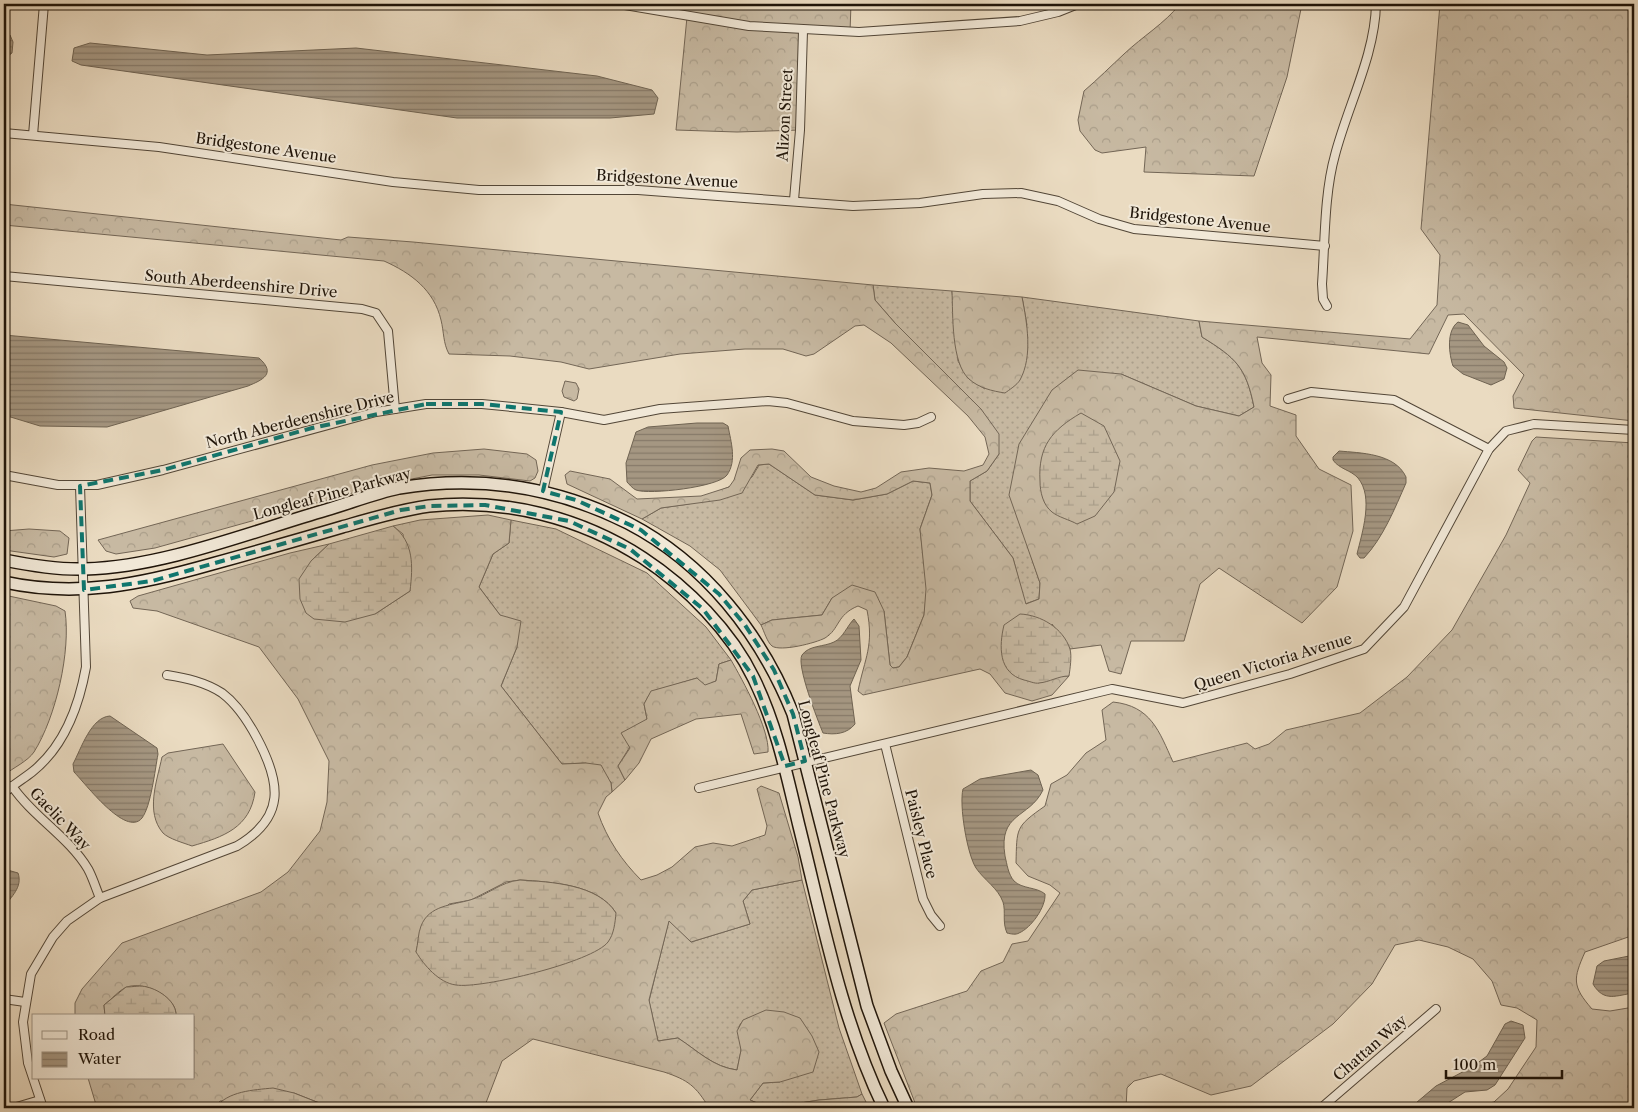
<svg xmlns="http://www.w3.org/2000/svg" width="1638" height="1112" font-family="'Libre Caslon Text',serif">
<defs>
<pattern id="grass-dots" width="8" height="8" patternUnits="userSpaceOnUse" patternTransform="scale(1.25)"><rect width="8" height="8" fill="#c7b9a2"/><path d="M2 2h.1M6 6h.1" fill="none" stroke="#aa9e8a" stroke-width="1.8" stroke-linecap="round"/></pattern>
<pattern id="forest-crowns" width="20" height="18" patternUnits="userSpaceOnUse" patternTransform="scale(1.25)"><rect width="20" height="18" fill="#c7b9a2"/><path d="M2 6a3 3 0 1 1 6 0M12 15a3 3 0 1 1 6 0" fill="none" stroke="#aa9e8a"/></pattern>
<pattern id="wetland-marsh" width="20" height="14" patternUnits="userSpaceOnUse" patternTransform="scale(1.25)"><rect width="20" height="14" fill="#c7b9a2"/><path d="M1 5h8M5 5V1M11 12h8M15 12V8" fill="none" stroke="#aa9e8a"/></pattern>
<pattern id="water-rules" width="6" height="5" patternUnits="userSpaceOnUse" patternTransform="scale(1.25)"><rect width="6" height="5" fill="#a59782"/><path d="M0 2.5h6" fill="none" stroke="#867a69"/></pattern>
</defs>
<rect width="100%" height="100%" fill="#eadbc1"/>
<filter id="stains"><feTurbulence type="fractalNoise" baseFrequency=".004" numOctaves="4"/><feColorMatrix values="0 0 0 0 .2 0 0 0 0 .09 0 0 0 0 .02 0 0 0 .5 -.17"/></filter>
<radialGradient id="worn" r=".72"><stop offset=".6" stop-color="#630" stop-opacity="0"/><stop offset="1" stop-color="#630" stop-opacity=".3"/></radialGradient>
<g fill="url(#grass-dots)" stroke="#736656">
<path d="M873,285L952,291L958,361L968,378L985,389L1027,325L1022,297L1199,321L1202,337C1236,358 1246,367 1254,407L1239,416L1196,406L1121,374L1028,547L1040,583L1039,599L1025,604L1013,558L970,501V481L987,471L999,454L981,409L895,323L875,300Z"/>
<path d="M769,464L815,495L853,500L887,494L913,481L930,483L932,495L920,529L927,589L924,615L907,657L899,667L893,668L890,665L884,611L832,598L822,615L772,620L761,625L720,570L690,546L642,519L661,508L689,504L752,477L759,465Z"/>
<path d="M511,520L556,529L647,573L706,627L731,660L719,664L716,681L705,686L697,678L651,692L644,704L647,719L618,766L625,780L612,792L611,782L586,763L562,764L501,686L517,647L500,615L479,587L493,554L509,543Z"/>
<path d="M802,880L839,1028L862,1094L857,1097L819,1100L769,1108L750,1100L763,1083L780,1082L754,1016C730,1025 741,1031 741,1051C740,1057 738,1064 737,1070C713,1067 698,1051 678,1038L658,1041L649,1001L669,920L691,942L750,924L743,901L752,890Z"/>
</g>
<g fill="url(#forest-crowns)" stroke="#736656" fill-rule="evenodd">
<path d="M683,4H851L850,32L803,31L800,130L737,132L676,130L687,17L682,16Z"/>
<path d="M1180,4H1302L1287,77L1254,176L1144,172L1146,147L1102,153L1095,150L1080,131L1078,120L1084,91C1098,79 1111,66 1124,54C1143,36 1164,24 1180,4Z"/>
<path d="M1440,4H1625L1634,22V421L1514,408L1513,396L1524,375L1464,314L1448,315L1429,354L1257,337L1262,363L1271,375L1270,406L1296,415V436L1319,469L1351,485L1353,531L1337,587L1302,623L1219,568L1200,584L1184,641H1131L1121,674L1109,671L1101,645L1070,649L1052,624L1038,683L1060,676H1069L1052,695L1032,701L1005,693L990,674L980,669L863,695L858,691C865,657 874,646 867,610L858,606C836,615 840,629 825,638C816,643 780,652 772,646C767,642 764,631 761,625L772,620L822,615L832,598L852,585L875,592L884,611L890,665L893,668L899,667L907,657L924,615L926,589L920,529L932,495L930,483L913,481L887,494L853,500L815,495L769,464L758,465L742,493L720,500L661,508L642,519L567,484L565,475L570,471L610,479L637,499L701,496L729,487L734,480L741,458L750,450L772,449L784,451L811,477L834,486L861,492L876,488L901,472L929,468L964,471L983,465L989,454L985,437L968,416L891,343L864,325L855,326L814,354L806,356L783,349H745L680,354L589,369L561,362L510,356L449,354C443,343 444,332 441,320C434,290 411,273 384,261L4,225V204L341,240L348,237L413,242L873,285L875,300L895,323L981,409L999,434V454L987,471L970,481V501L1013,558L1026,604L1039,599L1040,583L1009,495L1019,444L1052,390L1078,370L1121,374L1196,406L1239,416L1254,407C1246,367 1236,358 1202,337L1199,321L1410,339L1437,305L1440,255L1421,229Z"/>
<path d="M952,291L1022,297C1027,323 1033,356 1020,380C1017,385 1009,390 1005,393C992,391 979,388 969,379C951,363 953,314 952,291Z"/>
<path d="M565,381L576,383L579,389L577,399L574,401L564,397L562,391Z"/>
<path d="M1536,437L1634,443V935L1585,952C1573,979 1572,986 1592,1009L1610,1011L1634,1007V1108H1466L1494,1102L1508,1089L1536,1047L1537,1020L1517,1008L1501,1005L1492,981L1473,959L1448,947L1419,940L1395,945L1372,984L1333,1024L1251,1086L1211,1095L1161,1074L1134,1081L1127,1088L1126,1108H917L884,1023L896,1014L967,991L981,971L1003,962L1012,944L1028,941L1060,893L1050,885L1028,876L1016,863C1017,828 1015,827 1045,806L1051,784L1067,775L1086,753L1106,740L1102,710L1113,702C1151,706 1159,731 1173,762L1247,743L1255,749L1269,744L1286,730L1360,713L1407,677L1452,630L1506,535L1530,483L1518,470L1532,441Z"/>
<path d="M484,449L527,454L536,460L538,471L535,478L530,481L479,475H432L381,485L155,548L116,554L106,551L98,540L372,465L433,453Z"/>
<path d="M488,515L511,520L509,543L493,554L479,587L500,615L521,621L517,647L501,686L562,764L586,763L601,765L611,783L612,792L606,797L598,813C607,839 622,861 641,880L657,875L672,867L695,847L713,843L732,846L765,835L767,826L757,789L761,786L779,793L798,857L802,880L752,890L743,901L750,924L691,942L669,921L649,1000L658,1041L678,1038C698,1051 713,1067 737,1070L741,1050L737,1031L743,1020L766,1010L784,1012L800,1018L812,1036L819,1052L813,1072L780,1082L763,1083L750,1100L769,1108L819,1100L857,1097L862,1094L869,1108H709C696,1086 688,1080 664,1072L533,1039L502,1061L484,1108H332L294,1093L220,1101L215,1108H97L88,1078H194V1016H176C177,996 144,981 127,987C119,990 111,1000 104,1005L105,1016H75V1003L82,989L122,943L261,892L288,872L320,831L327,802L329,761L298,699L259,647L157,611L133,608L130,601L138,596L290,553L329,544L311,561L375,614L410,591L403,534L393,526L420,520ZM520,880C551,882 598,884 616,913L416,952L419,939L449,904L471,900L506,882Z"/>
<path d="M29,529L60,531L69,538L67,554L54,557L4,550V531Z"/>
<path d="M4,595L56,606L65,611C71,651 56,717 34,752C28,761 13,768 4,775Z"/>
<path d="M731,660C742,679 770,730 768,752L754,754L741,714L696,719L651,739L639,763L625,780L618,766L630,748L621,733L647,719L644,704L651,691L697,678L705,685L716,681L719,664Z"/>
<path d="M223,744L255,792C250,828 223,837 192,846C184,843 169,839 163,833C145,812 157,781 162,757L168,753Z"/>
</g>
<g fill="url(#wetland-marsh)" stroke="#736656">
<path d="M1081,413L1104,426L1120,461L1114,492L1095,516L1077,524C1070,520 1058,517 1052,512C1043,505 1040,492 1040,481C1038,446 1052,430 1081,413Z"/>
<path d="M393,526C414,542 413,566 410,591L375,614L345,622L314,619L306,613L300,599L299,579L311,561L329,544Z"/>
<path d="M1020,614C1041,615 1063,628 1070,649C1072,656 1070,669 1069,676C1058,676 1050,682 1039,683C1035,684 1029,681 1024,680C998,673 999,646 1004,625Z"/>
<path d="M520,880C551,882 598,884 616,913C615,923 614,934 608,942C593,962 481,989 456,985C439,983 424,965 416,952C418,944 418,933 421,926C429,905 453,905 470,900C488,895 500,882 520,880Z"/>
<path d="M126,987C133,987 141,985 147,987C160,990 177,1002 176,1016H105L104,1005Z"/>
<path d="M273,1088L294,1093L332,1108H215C228,1091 253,1090 273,1088Z"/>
</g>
<g fill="url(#water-rules)" stroke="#6f6352">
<path d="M4,33L10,35L13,42L12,53L4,59Z"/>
<path d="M90,43L207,55L356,48L597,76L652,90L658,98L654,114L610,118H457L81,65L72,61L74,48Z"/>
<path d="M1458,322L1468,325L1484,346L1504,362L1507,368L1504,379L1491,385L1463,374L1453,366C1449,354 1446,331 1458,322Z"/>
<path d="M4,335L259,358C277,374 262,380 248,386L107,427L40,426L4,415Z"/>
<path d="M697,423H723L728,426C731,442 737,461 727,475C719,487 649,495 636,490C633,489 629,484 627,482L626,463L636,432L648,427Z"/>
<path d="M1339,451C1360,453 1395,453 1406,477V483C1395,508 1383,538 1364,558H1360L1357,554C1362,533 1374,497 1358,478C1351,470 1339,469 1333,460V457Z"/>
<path d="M854,619L859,626L861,660L850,686L855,724C847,734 835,735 823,733C818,721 796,665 802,655C809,645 824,647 834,642C843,638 847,626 854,619Z"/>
<path d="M110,716L157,748L158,754C155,770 151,806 142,818C126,838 85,783 74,772L73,764C81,749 91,717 110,716Z"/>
<path d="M1031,770L1038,775L1043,790C1029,819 998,812 1005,856C1007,864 1008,874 1014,881C1022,889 1037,887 1045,894C1046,907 1031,928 1019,933C1016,935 1011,934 1007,933C1002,922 1006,912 1003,902C998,888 984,880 976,868C967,854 959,805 963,789L980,779Z"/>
<path d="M4,869L18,873C23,887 11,897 4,907Z"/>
<path d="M1634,955V993C1617,995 1604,1003 1593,984L1597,966L1604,961Z"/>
<path d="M1511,1021L1523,1025L1525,1038L1495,1085L1487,1090L1465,1092L1440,1108H1410L1436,1086L1472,1067L1487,1056L1505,1024Z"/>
</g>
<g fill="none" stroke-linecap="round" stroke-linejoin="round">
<defs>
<g id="street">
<path d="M619,4L749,26L859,32L1020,21L1058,12L1078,4"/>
<path d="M4,133L159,147L393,182L479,190H638L853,206L920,203L983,194L1021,193L1058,201L1099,219L1134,229L1325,246"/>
<path d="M33,135L44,4"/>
<path d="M794,200L800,130L803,31"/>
<path d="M4,276L362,309L376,313L388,331L395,409"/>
<path d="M1327,306L1323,299L1322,284C1325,243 1324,194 1335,155C1348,105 1375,55 1376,4"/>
<path d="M1288,399L1311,392L1394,400L1489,449"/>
<path d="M4,475L58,485H97L163,470L376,412L426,404H482L561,412L604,420L660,409L768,401L787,403L853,421L904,425L918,423L931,417"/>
<path d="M543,491L561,412"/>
<path d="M885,744L923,899L931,915L940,926"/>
<path d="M12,786C33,817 69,837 88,869C93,878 96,889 100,898"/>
<path d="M699,788L1112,689L1183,703L1290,674L1364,649L1404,607L1489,449L1506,431L1534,424L1634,430"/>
<path d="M4,793C13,785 23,779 32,772C65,746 79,706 86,667L80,486"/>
<path d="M4,999L25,1002"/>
<path d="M13,1108L40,1100"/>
<path d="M43,1108L28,1063L23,1022L31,974L53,937L67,921L100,898L237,846C286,817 281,783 257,738C248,721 238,705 222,693C205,682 186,678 167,675"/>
<path d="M1321,1108L1436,1009"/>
</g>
<g id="secondary">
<path d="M4,560C29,565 58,570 85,569C163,567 250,532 326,510C350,503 375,493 399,488C478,475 556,487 628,523C705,563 761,634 793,714L867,1006L891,1071L908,1108"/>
<path d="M4,582C77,598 142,584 212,564C255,552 298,540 342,527C370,519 399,510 429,506C503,498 580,517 643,558C687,587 731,631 754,679C777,726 787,776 799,826C823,922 841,1019 884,1108"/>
</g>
</defs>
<use href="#street" stroke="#524637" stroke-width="10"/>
<use href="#secondary" stroke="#1f1409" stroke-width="14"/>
<use href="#street" stroke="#f1e8d7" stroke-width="8"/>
<use href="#secondary" stroke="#f1e8d7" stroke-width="11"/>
</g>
<path fill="none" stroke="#0f766e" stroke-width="4" stroke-dasharray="10 6" stroke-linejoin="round" d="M426,404H482L561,412L543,491L576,500L641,530L719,594L745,625L774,670L793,714L805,761L785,766L753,676L703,609L630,549L569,521L485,505L430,506L401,510L152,581L84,590L80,486L163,470L312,428Z"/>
<g text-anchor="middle" stroke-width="4" stroke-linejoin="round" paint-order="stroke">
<g font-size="15" fill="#1f1409" stroke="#f1e8d7">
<text transform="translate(785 115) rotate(-87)" y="5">Alizon Street</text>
<text transform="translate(266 148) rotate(8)" y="5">Bridgestone Avenue</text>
<text transform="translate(667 179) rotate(3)" y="5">Bridgestone Avenue</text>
<text transform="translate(1200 220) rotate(6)" y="5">Bridgestone Avenue</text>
<text transform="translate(241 284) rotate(5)" y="5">South Aberdeenshire Drive</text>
<text transform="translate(300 420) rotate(-14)" y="5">North Aberdeenshire Drive</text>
<text transform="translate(332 494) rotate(-15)" y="5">Longleaf Pine Parkway</text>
<text transform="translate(1273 662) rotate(-17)" y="5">Queen Victoria Avenue</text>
<text transform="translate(824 779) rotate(75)" y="5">Longleaf Pine Parkway</text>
<text transform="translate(60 819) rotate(46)" y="5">Gaelic Way</text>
<text transform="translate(921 834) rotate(76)" y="5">Paisley Place</text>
<text transform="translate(1370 1048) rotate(-41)" y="5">Chattan Way</text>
</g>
</g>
<rect width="1638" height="1112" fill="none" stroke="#eadbc1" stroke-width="20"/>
<rect x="5" y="5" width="1628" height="1102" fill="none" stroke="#1f1409" stroke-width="2.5"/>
<rect x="10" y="10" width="1618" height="1092" fill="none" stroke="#1f1409"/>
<rect x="32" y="1014" width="162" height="65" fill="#f1e8d7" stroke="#9d9385"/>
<rect x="42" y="1031" width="25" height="8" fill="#f1e8d7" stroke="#9d9385"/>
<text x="78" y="1040" font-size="15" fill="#1f1409">Road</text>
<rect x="42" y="1052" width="25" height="15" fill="url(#water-rules)" stroke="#9d9385"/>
<text x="78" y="1064" font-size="15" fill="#1f1409">Water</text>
<path d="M1446 1070v8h116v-8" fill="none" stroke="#1f1409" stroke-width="2.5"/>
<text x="1453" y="1070" font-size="15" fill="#1f1409" stroke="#f1e8d7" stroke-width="4" paint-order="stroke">100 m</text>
<rect width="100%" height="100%" filter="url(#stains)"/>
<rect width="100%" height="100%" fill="url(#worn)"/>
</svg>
